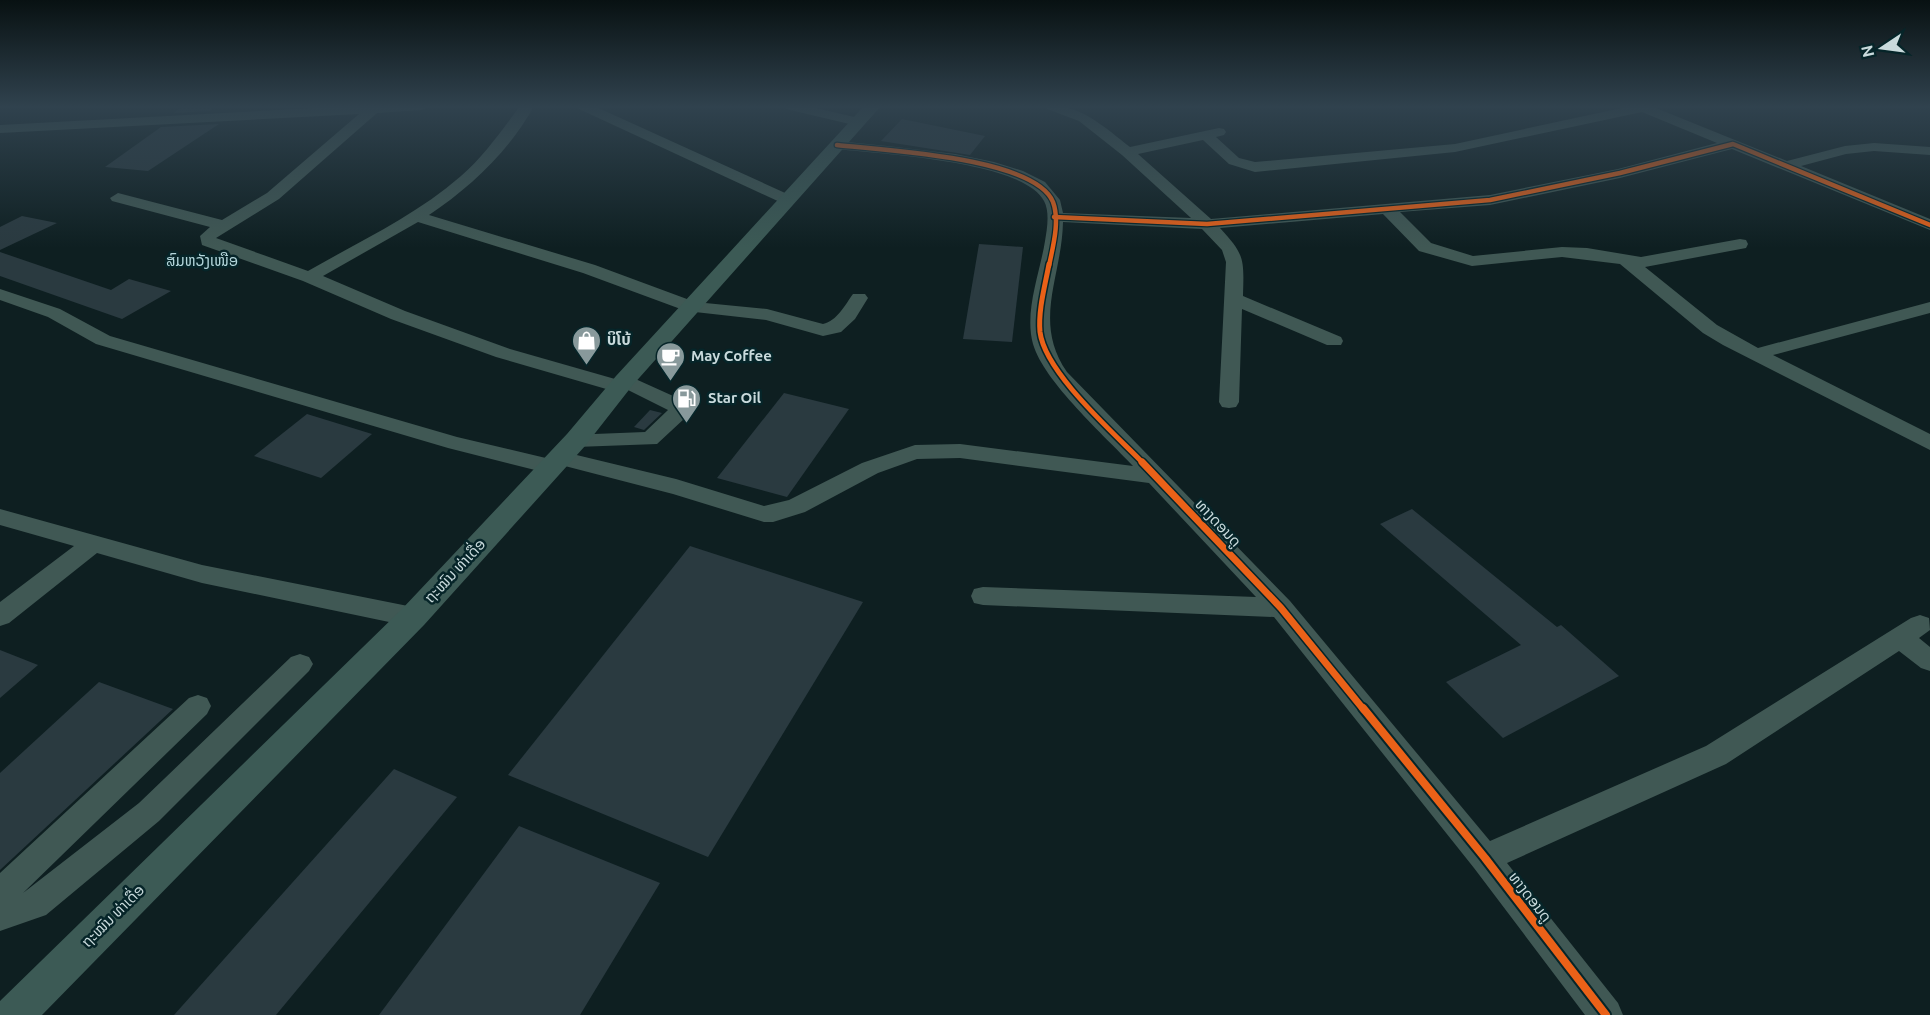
<svg xmlns="http://www.w3.org/2000/svg" width="1930" height="1015" font-family="Ubuntu,'Noto Sans Lao',sans-serif">
<rect width="100%" height="100%" fill="#0e1f21"/>
<g fill="#2a3a40">
<path d="M181,106H215L210,111L174,113Z"/>
<path d="M902,119L985,136L970,155L881,141Z"/>
<path d="M219,124L148,171L105,167L161,127Z"/>
<path d="M22,216L57,223L0,250V227Z"/>
<path d="M979,244L1023,247L1012,342L963,339Z"/>
<path d="M0,252L111,290L129,279L171,291L122,319L0,276Z"/>
<path d="M784,393L849,409L787,497L717,478Z"/>
<path d="M650,410L662,413L644,430L634,427Z"/>
<path d="M307,414L372,434L321,478L254,456Z"/>
<path d="M1412,509L1557,627L1561,625L1619,676L1503,738L1446,682L1521,645L1380,524Z"/>
<path d="M690,546L863,602L708,857L508,775Z"/>
<path d="M0,650L38,665L0,698Z"/>
<path d="M99,682L173,709L0,870V773Z"/>
<path d="M394,769L457,797L276,1015H174Z"/>
<path d="M519,826L660,883L580,1015H379Z"/>
</g>
<g fill="none" stroke-linecap="round" stroke-linejoin="round">
<g fill="#405854" fill-rule="evenodd">
<path d="M353,106H429L422,110L377,113L279,199L216,238L308,271C360,241 415,216 461,176C484,156 502,130 520,106H534C510,150 471,187 429,215L595,265L695,302L767,309L823,324C837,321 845,305 853,294H865L868,298L855,319L841,332L823,336L766,320L686,311L583,273L418,222L323,276L405,311L510,349L615,379L624,375L631,377L682,400L688,409L685,418L657,444L576,447L569,445L565,440L569,435L645,432L668,410L628,390L620,393L496,357L391,319L303,281L202,245L200,236L210,227L112,201L110,198L118,193L222,220L267,193L359,114L0,133V125Z"/>
<path d="M577,106H594L794,197L796,200L788,205L782,203L579,109Z"/>
<path d="M784,106H807L863,119L865,122L858,126L786,109Z"/>
<path d="M1045,106C1080,103 1104,127 1130,147L1219,128L1224,129L1226,132L1224,135L1216,137L1239,158L1255,162L1455,144L1631,106H1651L1787,161L1845,146L1874,143L1930,147V155L1874,151L1846,154L1801,166L1930,219V230L1732,149L1620,178L1490,205L1400,212L1431,243L1473,256L1562,247L1587,248L1641,257L1740,239L1746,240L1748,244L1746,248L1645,267L1717,325L1758,348L1930,302V313L1773,355L1930,434V450L1723,345L1703,333L1620,264L1562,257L1472,266L1419,251L1383,214L1220,228C1245,255 1244,259 1243,296L1341,337L1343,341L1341,345H1327L1242,309L1239,402L1236,407L1229,408L1222,407L1219,402L1226,262L1222,250L1202,229L1063,222C1062,277 1032,321 1067,372L1290,601L1490,841L1706,746L1911,618L1920,615L1929,618L1930,630L1919,638L1930,647V671L1921,668L1899,651L1726,764L1507,863L1618,1003L1623,1015H1585L1474,868L1274,617L983,605L974,603L971,596L974,589L983,587L1256,597L1149,483L960,458L917,459L878,473L805,512L773,522H764L673,494L561,465L559,472L551,474L448,448L96,344L48,317L0,300V289L60,309L110,336L457,437L550,459L552,453L560,451L676,479L764,506L789,500L862,463L915,445L960,444L1133,466C1105,436 1044,382 1033,344C1024,311 1040,273 1045,241C1047,229 1050,212 1044,201C1024,161 880,154 837,149L830,145L837,141L887,146L955,154L994,162L1023,171L1045,182L1060,200L1063,213L1191,218L1122,155L1079,121L1047,109ZM1642,112L1717,143L1618,169L1490,195L1211,219L1138,154L1203,140L1229,164L1255,172L1455,152Z"/>
<path d="M0,509L202,565L413,607L422,610L425,617L422,624L413,627L202,583L97,553L9,623L0,626V602L74,546L0,525Z"/>
<path d="M300,654L309,657L313,664L309,671L159,821L46,915L0,931V873L189,698L198,695L207,698L211,706L207,714L23,893L139,803L291,657Z"/>
</g>
<path fill="#3c5a55" fill-rule="evenodd" d="M864,106H881L632,386L585,446L424,625L42,1015H0V1001L402,609L567,434L616,376Z"/>
<defs>
<g id="cycleway-far3">
<path d="M837,145C881,150 1035,157 1053,202C1060,221 1053,246 1049,266"/>
<path d="M1054,217L1207,224L1490,200L1620,173L1733,144L1930,225"/>
</g>
<path id="cycleway-far2" d="M1049,264C1045,286 1038,310 1040,332C1045,373 1115,434 1144,464"/>
<path id="cycleway-far1" d="M1142,462L1281,608L1364,710"/>
<path id="cycleway" d="M1363,708L1485,858L1606,1015"/>
</defs>
<use href="#cycleway-far3" stroke="#062529" stroke-width="7"/>
<use href="#cycleway-far2" stroke="#062529" stroke-width="8"/>
<use href="#cycleway-far1" stroke="#062529" stroke-width="10"/>
<use href="#cycleway" stroke="#062529" stroke-width="12"/>
<use href="#cycleway-far3" stroke="#ea6118" stroke-width="4.5"/>
<use href="#cycleway-far2" stroke="#ea6118" stroke-width="5"/>
<use href="#cycleway-far1" stroke="#ea6118" stroke-width="7"/>
<use href="#cycleway" stroke="#ea6118" stroke-width="8"/>
</g>
<linearGradient id="sky" x2="0" y2="1"><stop stop-color="#081112"/><stop offset="0.43" stop-color="#30424e"/><stop offset="1" stop-color="#30424e" stop-opacity="0"/></linearGradient>
<rect width="1930" height="248" fill="url(#sky)"/>
<defs>
<symbol id="shop-pin" viewBox="-11 -11 22 30"><path d="M0 17L-7.5 6A9.5 9.5 0 1 1 7.5 6Z" fill="#88999b" stroke="#062529"/><path d="M-5-2.5h2.3a2.7 3.5 0 0 1 5.4 0H5L5.5 6h-11ZM-1.5-2.5h3a1.5 2.3 0 0 0-3 0Z" fill="#fff"/></symbol>
<symbol id="cafe-pin" viewBox="-11 -11 22 30"><path d="M0 17L-7.5 6A9.5 9.5 0 1 1 7.5 6Z" fill="#88999b" stroke="#062529"/><path d="M-5.5-4.5H6V0H3Q3 3.5 0 3.5H-2.5Q-5.5 3.5-5.5 0ZM3-3.2v2h1.7v-2ZM-6 4.5H4V6H-6Z" fill="#fff"/></symbol>
<symbol id="fuel-pin" viewBox="-11 -11 22 30"><path d="M0 17L-7.5 6A9.5 9.5 0 1 1 7.5 6Z" fill="#88999b" stroke="#062529"/><path d="M-5.5-6h7V0h2V4h1.3V-2.5L3-4.5l.8-.8L6-3V5H2.5V1h-1V6h-7ZM-4.2-4.7v3.2H.2V-4.7Z" fill="#fff"/></symbol>
</defs>
<g fill-rule="evenodd">
<use href="#shop-pin" x="570" y="324" width="33" height="45"/>
<use href="#cafe-pin" x="654" y="340" width="33" height="45"/>
<use href="#fuel-pin" x="670" y="382" width="33" height="45"/>
</g>
<g text-anchor="middle" stroke-width="5" stroke-linejoin="round" paint-order="stroke">
<g font-size="15" fill="#b4d6db" stroke="#062529">
<text x="202" y="266">ສົມຫວັງເໜືອ</text>
</g>
<g font-size="15" font-weight="bold" fill="#c9dadc" stroke="#062529" text-anchor="start">
<text x="607" y="345">ບິໂບ້</text>
<text x="691" y="361">May Coffee</text>
<text x="708" y="403">Star Oil</text>
</g>
<g font-size="15" fill="#c9dadc" stroke="#062529">
<text transform="translate(1218 523) rotate(47)" y="5">ທາງດອນດູ</text>
<text transform="translate(455 571) rotate(-47)" y="5">ຖະໝົນ ທ່າເດື່ອ</text>
<text transform="translate(1530 897) rotate(52)" y="5">ທາງດອນດູ</text>
<text transform="translate(113 916) rotate(-45)" y="5">ຖະໝົນ ທ່າເດື່ອ</text>
</g>
</g>
<g transform="translate(1882 48) rotate(257)" stroke="#062529" stroke-width="4.5" paint-order="stroke">
<path d="M0-4.5L10 22L0 15L-10 22Z" fill="#c9dadc"/>
<text y="-9" font-size="16" font-weight="bold" text-anchor="middle" fill="#c9dadc">N</text>
</g>
</svg>
